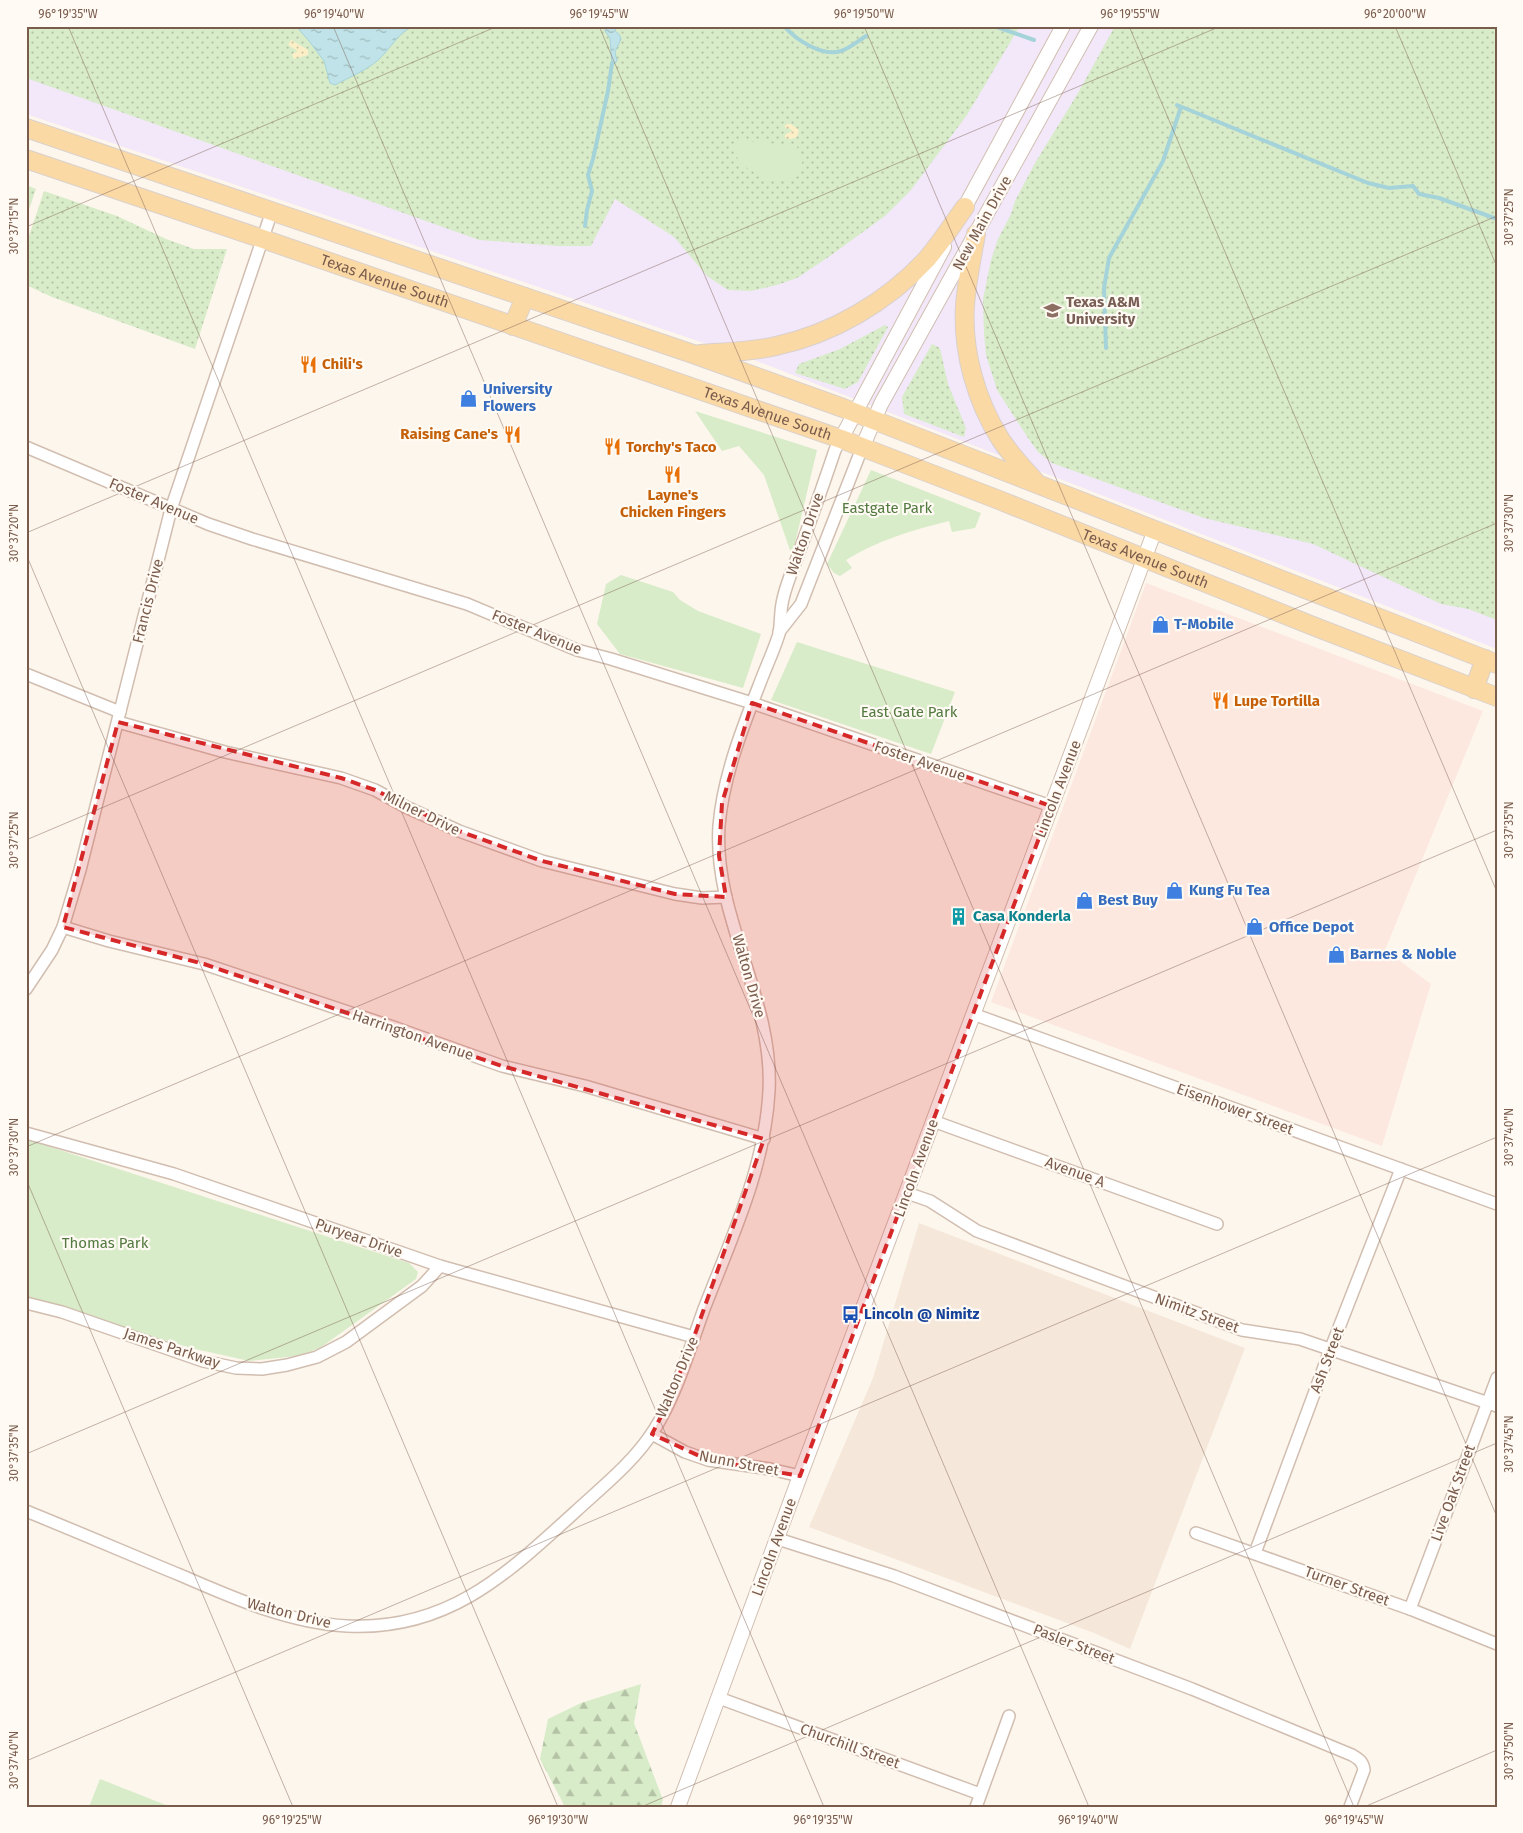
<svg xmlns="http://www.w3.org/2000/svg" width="1523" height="1833" font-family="'Fira Sans',sans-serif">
<defs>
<pattern id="grass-dots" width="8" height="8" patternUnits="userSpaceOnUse" patternTransform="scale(1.25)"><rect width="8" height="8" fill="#d8ecc9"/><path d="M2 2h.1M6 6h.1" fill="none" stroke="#b4c2a5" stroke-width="1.8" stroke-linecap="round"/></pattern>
<pattern id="forest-firs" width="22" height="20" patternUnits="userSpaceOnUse" patternTransform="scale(1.25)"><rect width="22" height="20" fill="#d8ecc9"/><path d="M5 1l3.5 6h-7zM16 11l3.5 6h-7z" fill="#b4c2a5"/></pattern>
<pattern id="sand-dots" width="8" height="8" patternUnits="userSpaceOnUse" patternTransform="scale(1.25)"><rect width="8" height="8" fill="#fcefc7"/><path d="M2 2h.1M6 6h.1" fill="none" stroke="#d1c5a4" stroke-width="1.8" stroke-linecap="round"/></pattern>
<pattern id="water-ripples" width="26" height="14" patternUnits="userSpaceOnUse" patternTransform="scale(1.25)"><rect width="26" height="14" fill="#bfe3e8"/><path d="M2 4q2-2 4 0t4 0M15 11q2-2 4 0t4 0" fill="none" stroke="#a0bbbe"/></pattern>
</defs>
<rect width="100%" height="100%" fill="#fdf6ec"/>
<path fill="#f5e8da" d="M919,1223L1245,1348L1130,1649L1094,1633L809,1527L873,1378Z"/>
<path fill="#fde8e0" d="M1146,583L1483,711L1385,950L1431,984L1382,1146L991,1002Z"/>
<path fill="#f3e8fa" d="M26,26H1497V649L754,360L26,114Z"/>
<g fill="url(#grass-dots)">
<path d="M26,26H1020L967,115L911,190L885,216L830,256L797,278L777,285L751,291L728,290L707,276L674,237L615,199L591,246H559L479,240L26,78Z"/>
<path d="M1115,26H1497V620L1468,609L1441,604L1313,544L1204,518L1052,463L1038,452L1028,438L997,390L986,355L984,334L983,299L991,260L998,239L1011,214L1015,201L1035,163L1078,93Z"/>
<path d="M26,185L36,189L26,218Z"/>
<path d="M44,191L117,216L166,239L194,249H227L195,349L52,297L26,285V245Z"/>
<path d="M885,325L888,327L858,382L845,389L795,373L799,364L840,349Z"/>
<path d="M932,344L940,348L948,384L966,428L964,437L904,414L902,397Z"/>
</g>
<path fill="url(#forest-firs)" d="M641,1684L634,1723L663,1800L661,1807H565L540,1759L548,1719L581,1703Z"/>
<g fill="url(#sand-dots)">
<path d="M291,40L308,50V55L294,59L292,54L298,51L288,45Z"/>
<path d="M788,124H791L799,130L797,137L791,139L785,138V135L792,131L791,129L785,128V125Z"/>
</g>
<g fill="#d8ecc9">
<path d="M741,140L754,142L764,140L776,145L796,146L803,156C803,175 785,185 767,180C762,179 759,175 754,172C744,167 734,159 735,146Z"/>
<path d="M695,411L817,450L792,556L764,475L739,446L722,451Z"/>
<path d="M871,470L981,513L975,528L952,532L949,521C913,530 878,540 846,560L852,568L840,576L834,573L827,564Z"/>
<path d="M621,575L673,592L680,600L698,611L761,634L743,688L620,654L597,624L606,584Z"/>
<path d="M797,642L955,692L931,754L771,700Z"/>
<path d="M26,1139L409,1263L418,1272L416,1279L320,1348L297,1356L249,1361L191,1348L26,1298Z"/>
<path d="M100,1779L171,1807H89Z"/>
</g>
<g fill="url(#water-ripples)" stroke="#a5d3da">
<path d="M296,26H414C398,32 390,50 377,61C365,71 348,78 335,85L330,83L324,61L309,41Z"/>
<path d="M606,26H616L615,31L619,34L621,39L615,52L617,61L612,66L610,38L605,31Z"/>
</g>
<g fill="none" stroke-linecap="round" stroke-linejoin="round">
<g stroke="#a5d3da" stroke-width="4">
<path d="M784,26C796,40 822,57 841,51C850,48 858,41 866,36"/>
<path d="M994,26L1034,40"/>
<path d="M1177,105L1368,183L1389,188L1413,186L1419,194L1439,198L1497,219"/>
<path d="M585,226L587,210L592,191L588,175L593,159L608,91L612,63"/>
<path d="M1106,348L1104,288L1109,258L1163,161L1181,107"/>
</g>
<defs>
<g id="minor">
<path d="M26,447L208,524L252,539L467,604L577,650L611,659L752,703L1051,806"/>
<path d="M779,632L801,604L862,448"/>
<path d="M26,674L120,712"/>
<path d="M118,722L225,752L341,778L375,790L406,807L459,831L542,861L675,894L702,898L726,897"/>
<path d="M63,927L109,941L204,964L396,1028L502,1066L585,1086L764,1139"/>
<path d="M26,989L52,950L63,927L80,870L171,509L272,211"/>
<path d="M973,1014L1497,1204"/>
<path d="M933,1121L1217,1224"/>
<path d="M26,1133L174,1174L440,1266L694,1337"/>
<path d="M907,1193L930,1201L977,1231L1242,1330L1300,1339L1497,1406"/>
<path d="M26,1303L62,1312L203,1361L236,1368L262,1369L287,1365L317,1357L346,1342L422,1286L440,1266"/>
<path d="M652,1434L685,1452L708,1460L770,1469L800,1476"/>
<path d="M26,1511C78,1532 129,1554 180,1575C233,1598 289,1623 347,1626C447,1631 506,1575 575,1512C602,1487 634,1462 654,1430C677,1394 689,1350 704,1309C731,1239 765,1168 769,1091C774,999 713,917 719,826C723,777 742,729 760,683C766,667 774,650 779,634C781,623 780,610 783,599C786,585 792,571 797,558C810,522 823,486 835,450L841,439"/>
<path d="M1196,1533L1410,1609L1497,1644"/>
<path d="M778,1539L894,1576L1192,1689L1352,1755C1359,1759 1363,1762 1364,1770L1350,1807"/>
<path d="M1255,1553L1331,1348L1401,1169"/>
<path d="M1410,1609L1497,1378"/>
<path d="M719,1698L980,1794"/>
<path d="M976,1807L1009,1716"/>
</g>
<g id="tertiary">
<path d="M961,214L1063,26"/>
<path d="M841,439L944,247"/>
<path d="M862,448L881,404L1091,26"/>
<path d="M678,1807L800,1476L1155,530"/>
</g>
<g id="primary">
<path d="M26,128L693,354L843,408L1497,664"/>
<path id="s1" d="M26,159L263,239L841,439L999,500L1313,626L1497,697"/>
<path d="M976,234C972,257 967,281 965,305C962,351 976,401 1001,440C1011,455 1023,468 1035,481"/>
<path d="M513,326L525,297"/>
<path d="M700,354C725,352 751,352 776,346C832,334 887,302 926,260C940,244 952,225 965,207"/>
<path d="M1474,689L1485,659"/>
</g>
</defs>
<use href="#minor" stroke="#d1beb0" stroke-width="14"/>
<use href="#tertiary" stroke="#d1beb0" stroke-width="16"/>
<use href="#primary" stroke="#dad1cd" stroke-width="20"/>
<use href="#minor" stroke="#fff" stroke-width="11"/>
<use href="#tertiary" stroke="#fff" stroke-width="14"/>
<use href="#primary" stroke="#fbd9a5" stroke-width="18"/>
</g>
<path fill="#d62828" fill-opacity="0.2" stroke="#d62828" stroke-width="4" stroke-dasharray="10 6" stroke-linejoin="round" d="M752,703L1051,806L800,1476L708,1460L652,1434L669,1401L694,1337L764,1139L502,1066L204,964L63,927L118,722L341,778L375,790L459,831L542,861L675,894L726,897L719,856L722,803Z"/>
<path fill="none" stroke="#7a5c4d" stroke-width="1" stroke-opacity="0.45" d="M68,26L824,1807M333,26L1089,1807M599,26L1354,1807M864,26L1497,1517M1129,26L1497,892M1395,26L1497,267M26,227L498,26M26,533L1221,26M26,554L558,1807M26,840L1497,216M26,1147L1497,523M26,1179L293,1807M26,1454L1497,830M26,1761L1497,1137M26,1804L27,1807M641,1807L1497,1443M1364,1807L1497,1750"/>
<defs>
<symbol id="university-bare" viewBox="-9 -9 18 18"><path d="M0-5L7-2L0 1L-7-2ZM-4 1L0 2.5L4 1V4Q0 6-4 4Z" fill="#8d6e63" stroke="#fffaf3" stroke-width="2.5" paint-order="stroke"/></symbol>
<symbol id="restaurant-bare" viewBox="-9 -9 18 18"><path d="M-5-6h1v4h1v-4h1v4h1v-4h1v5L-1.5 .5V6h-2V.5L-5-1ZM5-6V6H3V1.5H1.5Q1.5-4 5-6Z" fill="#e8710a" stroke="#fffaf3" stroke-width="2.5" paint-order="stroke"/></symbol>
<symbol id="shop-bare" viewBox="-9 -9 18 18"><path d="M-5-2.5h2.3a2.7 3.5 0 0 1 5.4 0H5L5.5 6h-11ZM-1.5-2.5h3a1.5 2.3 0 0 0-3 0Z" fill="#3f7fe0" stroke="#fffaf3" stroke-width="2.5" paint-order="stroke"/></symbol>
<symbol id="building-bare" viewBox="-9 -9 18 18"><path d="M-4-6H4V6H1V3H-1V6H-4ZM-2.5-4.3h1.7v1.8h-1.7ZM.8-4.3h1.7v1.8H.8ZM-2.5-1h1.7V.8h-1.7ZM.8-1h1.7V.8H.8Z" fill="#0f9aa8" stroke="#fffaf3" stroke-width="2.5" paint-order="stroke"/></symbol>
<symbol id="bus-bare" viewBox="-9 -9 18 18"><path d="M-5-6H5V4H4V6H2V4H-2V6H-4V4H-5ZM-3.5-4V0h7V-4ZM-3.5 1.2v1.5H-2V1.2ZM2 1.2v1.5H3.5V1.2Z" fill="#1a4fb4" stroke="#fffaf3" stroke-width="2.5" paint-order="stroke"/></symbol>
</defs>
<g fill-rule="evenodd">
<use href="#university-bare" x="1040" y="298" width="25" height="25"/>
<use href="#restaurant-bare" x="296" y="352" width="25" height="25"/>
<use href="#shop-bare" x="456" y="386" width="25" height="25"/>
<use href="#restaurant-bare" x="500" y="422" width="25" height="25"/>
<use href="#restaurant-bare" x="600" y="434" width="25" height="25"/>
<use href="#restaurant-bare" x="660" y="462" width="25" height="25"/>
<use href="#shop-bare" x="1148" y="612" width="25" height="25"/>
<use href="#restaurant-bare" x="1208" y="688" width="25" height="25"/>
<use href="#shop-bare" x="1162" y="878" width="25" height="25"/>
<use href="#shop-bare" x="1072" y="888" width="25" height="25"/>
<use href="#building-bare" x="946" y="904" width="25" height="25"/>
<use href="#shop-bare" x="1242" y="914" width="25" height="25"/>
<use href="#shop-bare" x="1324" y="942" width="25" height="25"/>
<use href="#bus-bare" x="838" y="1302" width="25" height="25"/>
</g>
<g text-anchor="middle" stroke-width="4.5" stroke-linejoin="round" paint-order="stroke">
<g font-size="15" fill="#7a5c4d" stroke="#fffaf3">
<text transform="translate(982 223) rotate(-61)" y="5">New Main Drive</text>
<text dy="5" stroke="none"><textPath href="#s1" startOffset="379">Texas Avenue South</textPath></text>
<text dy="5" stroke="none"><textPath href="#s1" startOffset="784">Texas Avenue South</textPath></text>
<text transform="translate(154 501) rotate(23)" y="5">Foster Avenue</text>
<text transform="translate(805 534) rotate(-71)" y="5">Walton Drive</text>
<text dy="5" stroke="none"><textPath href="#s1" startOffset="1189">Texas Avenue South</textPath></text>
<text transform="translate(148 601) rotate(-76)" y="5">Francis Drive</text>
<text transform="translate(537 632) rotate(22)" y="5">Foster Avenue</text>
<text transform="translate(920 761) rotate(19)" y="5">Foster Avenue</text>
<text transform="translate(1058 789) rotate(-69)" y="5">Lincoln Avenue</text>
<text transform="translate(422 813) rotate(26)" y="5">Milner Drive</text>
<text transform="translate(749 976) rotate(74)" y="5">Walton Drive</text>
<text transform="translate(413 1035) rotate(19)" y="5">Harrington Avenue</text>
<text transform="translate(1235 1109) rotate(20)" y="5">Eisenhower Street</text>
<text transform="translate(916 1168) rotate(-70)" y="5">Lincoln Avenue</text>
<text transform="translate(1075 1172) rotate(20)" y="5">Avenue A</text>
<text transform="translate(359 1238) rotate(19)" y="5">Puryear Drive</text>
<text transform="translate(1197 1313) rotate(20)" y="5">Nimitz Street</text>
<text transform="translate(172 1348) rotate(18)" y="5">James Parkway</text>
<text transform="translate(1327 1360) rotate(-69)" y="5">Ash Street</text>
<text transform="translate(677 1377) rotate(-67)" y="5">Walton Drive</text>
<text transform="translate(739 1463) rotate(11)" y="5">Nunn Street</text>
<text transform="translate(1453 1493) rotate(-70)" y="5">Live Oak Street</text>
<text transform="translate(774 1547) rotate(-70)" y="5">Lincoln Avenue</text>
<text transform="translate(1347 1586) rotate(20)" y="5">Turner Street</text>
<text transform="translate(289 1613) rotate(14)" y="5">Walton Drive</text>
<text transform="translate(1074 1644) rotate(21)" y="5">Pasler Street</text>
<text transform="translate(850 1746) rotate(20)" y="5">Churchill Street</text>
</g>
<g font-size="15" font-weight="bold" fill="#785e54" stroke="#fffaf3" text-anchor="start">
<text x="1066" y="307">Texas A&amp;M<tspan x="1066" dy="17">University</tspan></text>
</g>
<g font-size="15" font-weight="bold" fill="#c56008" stroke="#fffaf3" text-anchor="start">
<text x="322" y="369">Chili's</text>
<text x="498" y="439" text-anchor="end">Raising Cane's</text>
<text x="626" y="452">Torchy's Taco</text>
<text x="673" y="500" text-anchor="middle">Layne's<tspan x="673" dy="17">Chicken Fingers</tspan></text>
<text x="1234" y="706">Lupe Tortilla</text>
</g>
<g font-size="15" font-weight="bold" fill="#366cbe" stroke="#fffaf3" text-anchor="start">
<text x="483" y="394">University<tspan x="483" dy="17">Flowers</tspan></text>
<text x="1174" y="629">T-Mobile</text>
<text x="1189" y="895">Kung Fu Tea</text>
<text x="1098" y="905">Best Buy</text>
<text x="1269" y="932">Office Depot</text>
<text x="1350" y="959">Barnes &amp; Noble</text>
</g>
<g font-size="15" fill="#537a41" stroke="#fffaf3">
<text x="887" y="513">Eastgate Park</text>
<text x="909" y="717">East Gate Park</text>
<text x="105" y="1248">Thomas Park</text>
</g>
<g font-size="15" font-weight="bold" fill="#0d838f" stroke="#fffaf3" text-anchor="start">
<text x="973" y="921">Casa Konderla</text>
</g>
<g font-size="15" font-weight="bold" fill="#164399" stroke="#fffaf3" text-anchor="start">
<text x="864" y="1319">Lincoln @ Nimitz</text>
</g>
</g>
<rect width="1523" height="1833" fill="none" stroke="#fffaf3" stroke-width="55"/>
<rect x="28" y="28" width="1468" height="1778" fill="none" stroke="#7a5c4d" stroke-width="2"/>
<g font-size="12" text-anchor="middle" fill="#7a5c4d">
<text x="68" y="18">96°19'35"W</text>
<text x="334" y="18">96°19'40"W</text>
<text x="599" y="18">96°19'45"W</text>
<text x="864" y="18">96°19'50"W</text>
<text x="1130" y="18">96°19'55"W</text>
<text x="1395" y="18">96°20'00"W</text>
<text transform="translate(1509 217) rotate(-90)" y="4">30°37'25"N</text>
<text transform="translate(14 226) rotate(-90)" y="4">30°37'15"N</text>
<text transform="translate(1509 523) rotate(-90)" y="4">30°37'30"N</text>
<text transform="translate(14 533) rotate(-90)" y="4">30°37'20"N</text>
<text transform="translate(1509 830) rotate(-90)" y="4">30°37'35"N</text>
<text transform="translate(14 840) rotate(-90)" y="4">30°37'25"N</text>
<text transform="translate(1509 1137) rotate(-90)" y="4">30°37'40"N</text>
<text transform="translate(14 1147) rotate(-90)" y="4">30°37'30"N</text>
<text transform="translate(1509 1444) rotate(-90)" y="4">30°37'45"N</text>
<text transform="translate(14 1453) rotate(-90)" y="4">30°37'35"N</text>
<text transform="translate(1509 1751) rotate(-90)" y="4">30°37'50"N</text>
<text transform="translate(14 1760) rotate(-90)" y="4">30°37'40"N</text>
<text x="292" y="1824">96°19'25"W</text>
<text x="558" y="1824">96°19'30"W</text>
<text x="823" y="1824">96°19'35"W</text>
<text x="1088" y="1824">96°19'40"W</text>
<text x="1354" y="1824">96°19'45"W</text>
</g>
</svg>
